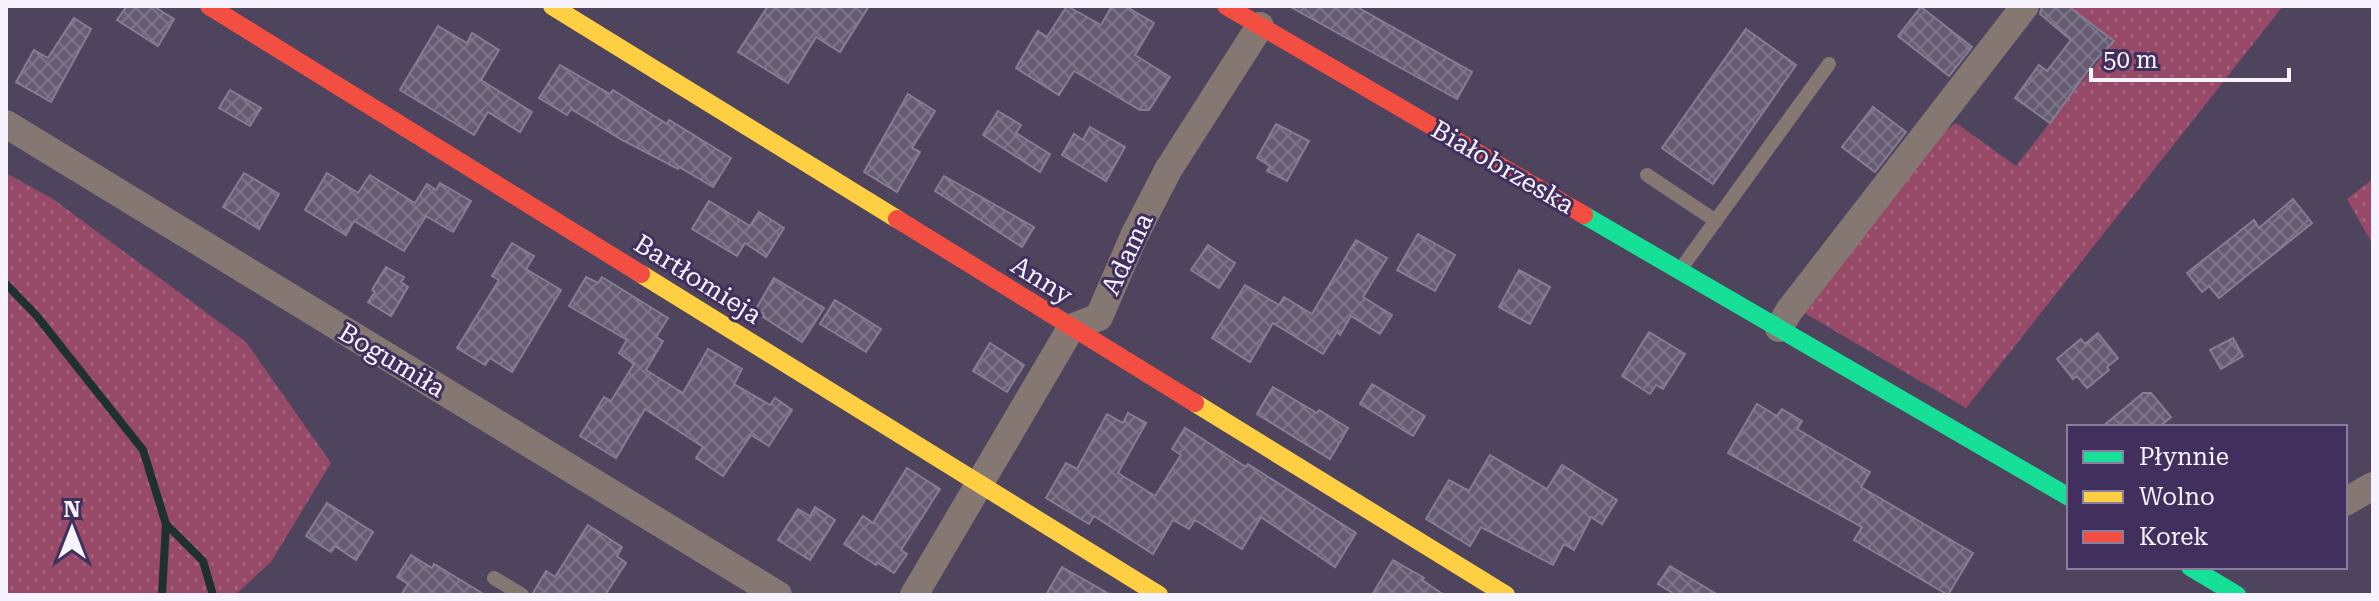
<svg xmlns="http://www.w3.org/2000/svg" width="2379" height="601" font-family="'Roboto Serif',serif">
<defs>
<pattern id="grass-dots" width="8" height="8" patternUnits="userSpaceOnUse" patternTransform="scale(2)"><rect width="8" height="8" fill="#974a68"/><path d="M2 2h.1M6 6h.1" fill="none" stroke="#a6657f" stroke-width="1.8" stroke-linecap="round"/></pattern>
<pattern id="building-cross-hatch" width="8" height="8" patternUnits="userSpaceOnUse" patternTransform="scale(2)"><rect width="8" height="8" fill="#655c72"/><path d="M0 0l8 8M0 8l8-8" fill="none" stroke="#7c7487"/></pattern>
</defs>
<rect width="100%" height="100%" fill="#4f445e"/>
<g fill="url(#grass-dots)">
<path d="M2068,6H2283L1966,408L1801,311L1939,135L1956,123L2016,166L2114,41Z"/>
<path d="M6,173L53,199L246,342L331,463L271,562L235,595H6Z"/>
<path d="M2373,179V245L2347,199Z"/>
</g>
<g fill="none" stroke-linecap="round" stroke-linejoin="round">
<g stroke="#1e312f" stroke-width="8">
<path d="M6,284L36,315L143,450L166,524L162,595"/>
<path d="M166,524L203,561L213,595"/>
</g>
</g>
<g fill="url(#building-cross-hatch)" stroke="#857d93" stroke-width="2">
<path d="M127,6H153L174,19L158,46L117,20Z"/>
<path d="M768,6H869L840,52L816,37L788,83L738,52Z"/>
<path d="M1067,6L1101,25L1112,6H1125L1154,23L1135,55L1170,77L1149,110H1140L1074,71L1059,95L1016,68L1038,31L1047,37Z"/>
<path d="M1289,6H1355L1472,72L1457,99Z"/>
<path d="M2042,6H2068L2114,41L2095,61L2050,123L2015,98L2039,65L2047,71L2071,40L2040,14Z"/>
<path d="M1921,7L1972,47L1949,76L1898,36Z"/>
<path d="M74,18L91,29L51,102L16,82L34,50L48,58Z"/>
<path d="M438,26L467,43L472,33L499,50L481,80L532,112L520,132L488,112L474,135L400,90Z"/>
<path d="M1746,29L1796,65L1713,184L1662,148Z"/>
<path d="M560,65L610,94L613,90L667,124L669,120L731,158L713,187L679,167L678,169L622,140L571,109L567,115L539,98Z"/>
<path d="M230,90L261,108L250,126L219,108Z"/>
<path d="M908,94L935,111L912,148L920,152L897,192L864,172Z"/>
<path d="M1873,107L1906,132L1875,172L1842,147Z"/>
<path d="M998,111L1021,125L1016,133L1050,154L1040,172L983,135Z"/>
<path d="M1276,124L1309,141L1287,181L1267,171L1270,166L1257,158Z"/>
<path d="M1090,127L1125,147L1106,181L1062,155L1074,134L1083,140Z"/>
<path d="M244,173L279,194L259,229L223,207Z"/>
<path d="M327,173L358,193L370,175L415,203L427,184L436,190L440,183L471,201L453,232L426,216L404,251L354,221L346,235L305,210Z"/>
<path d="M944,176L1034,227L1022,247L935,191Z"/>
<path d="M2293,199L2312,223L2219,298L2209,286L2202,292L2187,273L2254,220L2259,228Z"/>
<path d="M709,201L750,226L759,212L784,228L766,257L745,243L737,256L692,229Z"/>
<path d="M1418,234L1455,255L1435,291L1397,270Z"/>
<path d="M1356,240L1387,258L1363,297L1392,315L1380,334L1351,316L1340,335L1337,332L1323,354L1273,323L1250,362L1212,338L1245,285L1279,305L1284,297L1312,314Z"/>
<path d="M512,243L534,256L526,269L561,290L512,372L490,358L485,365L457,348L499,280L492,276Z"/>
<path d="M1208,245L1235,263L1219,288L1191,270Z"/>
<path d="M386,267L404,277L401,282L408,287L391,316L368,302L375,292L372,290Z"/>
<path d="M1519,270L1550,287L1530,324L1499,307Z"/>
<path d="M586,277L598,283L602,277L668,318L656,337L663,341L646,370L683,393L708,349L742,369L734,384L770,405L775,398L792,410L769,446L751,435L723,476L696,458L703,447L645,409L616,458L580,436L604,397L611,401L634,364L619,353L627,340L569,306Z"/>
<path d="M774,278L824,308L802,342L763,317L764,314L756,309Z"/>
<path d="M835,300L881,329L866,352L820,324Z"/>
<path d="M1649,332L1685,354L1663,389L1656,385L1650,394L1622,376Z"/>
<path d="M2098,333L2118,358L2107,367L2109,370L2087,388L2077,376L2073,379L2057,359L2081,339L2085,344Z"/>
<path d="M2233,338L2243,356L2221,369L2210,350Z"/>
<path d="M990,343L1024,365L1007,392L973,371Z"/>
<path d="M1372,384L1425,416L1413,436L1360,404Z"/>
<path d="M1273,387L1317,413L1319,410L1348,428L1330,459L1257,414Z"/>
<path d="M2143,393H2151L2171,417L2159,427H2102Z"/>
<path d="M1757,404L1777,416L1782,409L1802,421L1797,429L1870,472L1861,487L1973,553L1948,595L1854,540L1862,527L1728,453Z"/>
<path d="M1128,413L1146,423L1118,473L1155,496L1181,455L1172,449L1185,428L1246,467L1248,464L1356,533L1335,567L1261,517L1242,549L1195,520L1189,529L1173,520L1153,554L1094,516L1089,524L1046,498L1066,463L1077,469L1107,414L1123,423Z"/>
<path d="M1490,455L1547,489L1562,465L1617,500L1602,524L1591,517L1574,550L1564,544L1553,565L1481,527L1470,546L1426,519L1449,480L1469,491Z"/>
<path d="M907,468L940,489L901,550L907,554L894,573L878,563L876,565L844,544L863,516L873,523Z"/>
<path d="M327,503L373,532L356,560L335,546L331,552L306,536Z"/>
<path d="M815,507L835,520L810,560L778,540L798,509L810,516Z"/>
<path d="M588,525L622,547L617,556L626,563L605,595H532L546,571L555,577Z"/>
<path d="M411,555L432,568L434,564L485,595H401L408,584L397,577Z"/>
<path d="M1393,560L1424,578L1422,580L1444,595H1372Z"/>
<path d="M1670,566L1718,595H1676L1658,584Z"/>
<path d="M1062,567L1111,595H1046Z"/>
</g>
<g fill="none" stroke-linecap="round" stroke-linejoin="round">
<g stroke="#857873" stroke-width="14">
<path d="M1647,175L1716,221"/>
<path d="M1680,270L1829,64"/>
<path d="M494,578L522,595"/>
</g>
<g stroke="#857873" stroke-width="28">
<path d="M6,124L778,595"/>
<path d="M1779,328L1789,311L2025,6"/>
<path d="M2345,502L2373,486"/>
<path d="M914,595L1071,328L1099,317L1134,236L1168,170L1260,26"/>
</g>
<g stroke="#16e098" stroke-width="18">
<path d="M1584,215L2069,497"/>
<path d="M2190,567L2237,595"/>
</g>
<g stroke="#ffcf43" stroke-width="18">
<path d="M552,6L897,219"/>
<path d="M641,274L1159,595"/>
<path d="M1195,403L1506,595"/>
</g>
<g stroke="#f24e42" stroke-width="18">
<path d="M209,6L641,274"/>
<path d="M1226,6L1584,215"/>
<path d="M897,219L1195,403"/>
</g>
</g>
<g text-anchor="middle" stroke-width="6" stroke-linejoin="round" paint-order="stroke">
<g font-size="26" fill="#f6f3fe" stroke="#41305d">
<text transform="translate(1503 167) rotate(30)" y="9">Białobrzeska</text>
<text transform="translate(1127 254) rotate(-65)" y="9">Adama</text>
<text transform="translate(698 279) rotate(32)" y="9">Bartłomieja</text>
<text transform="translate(1042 280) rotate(32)" y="9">Anny</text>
<text transform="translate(392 360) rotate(31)" y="9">Bogumiła</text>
</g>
</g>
<rect width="2379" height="601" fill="none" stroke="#f6f3fe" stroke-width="16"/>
<rect x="2067" y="425" width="280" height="144" fill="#41305d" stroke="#897e9d" stroke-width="2"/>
<rect x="2083" y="451" width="40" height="12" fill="#16e098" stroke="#897e9d" stroke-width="2"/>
<text x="2139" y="465" font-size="24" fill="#f6f3fe">Płynnie</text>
<rect x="2083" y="491" width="40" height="12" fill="#ffcf43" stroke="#897e9d" stroke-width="2"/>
<text x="2139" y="505" font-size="24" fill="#f6f3fe">Wolno</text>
<rect x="2083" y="531" width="40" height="12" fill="#f24e42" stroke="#897e9d" stroke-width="2"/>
<text x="2139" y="545" font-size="24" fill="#f6f3fe">Korek</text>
<g transform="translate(72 529)" stroke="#41305d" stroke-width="6" paint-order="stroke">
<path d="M0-6L14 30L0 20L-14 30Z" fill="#f6f3fe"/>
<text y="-12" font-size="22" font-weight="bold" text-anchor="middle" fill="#f6f3fe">N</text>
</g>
<path d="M2091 68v12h198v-12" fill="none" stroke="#f6f3fe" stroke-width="4"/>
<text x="2103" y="68" font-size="24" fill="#f6f3fe" stroke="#41305d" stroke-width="6" paint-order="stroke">50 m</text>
</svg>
